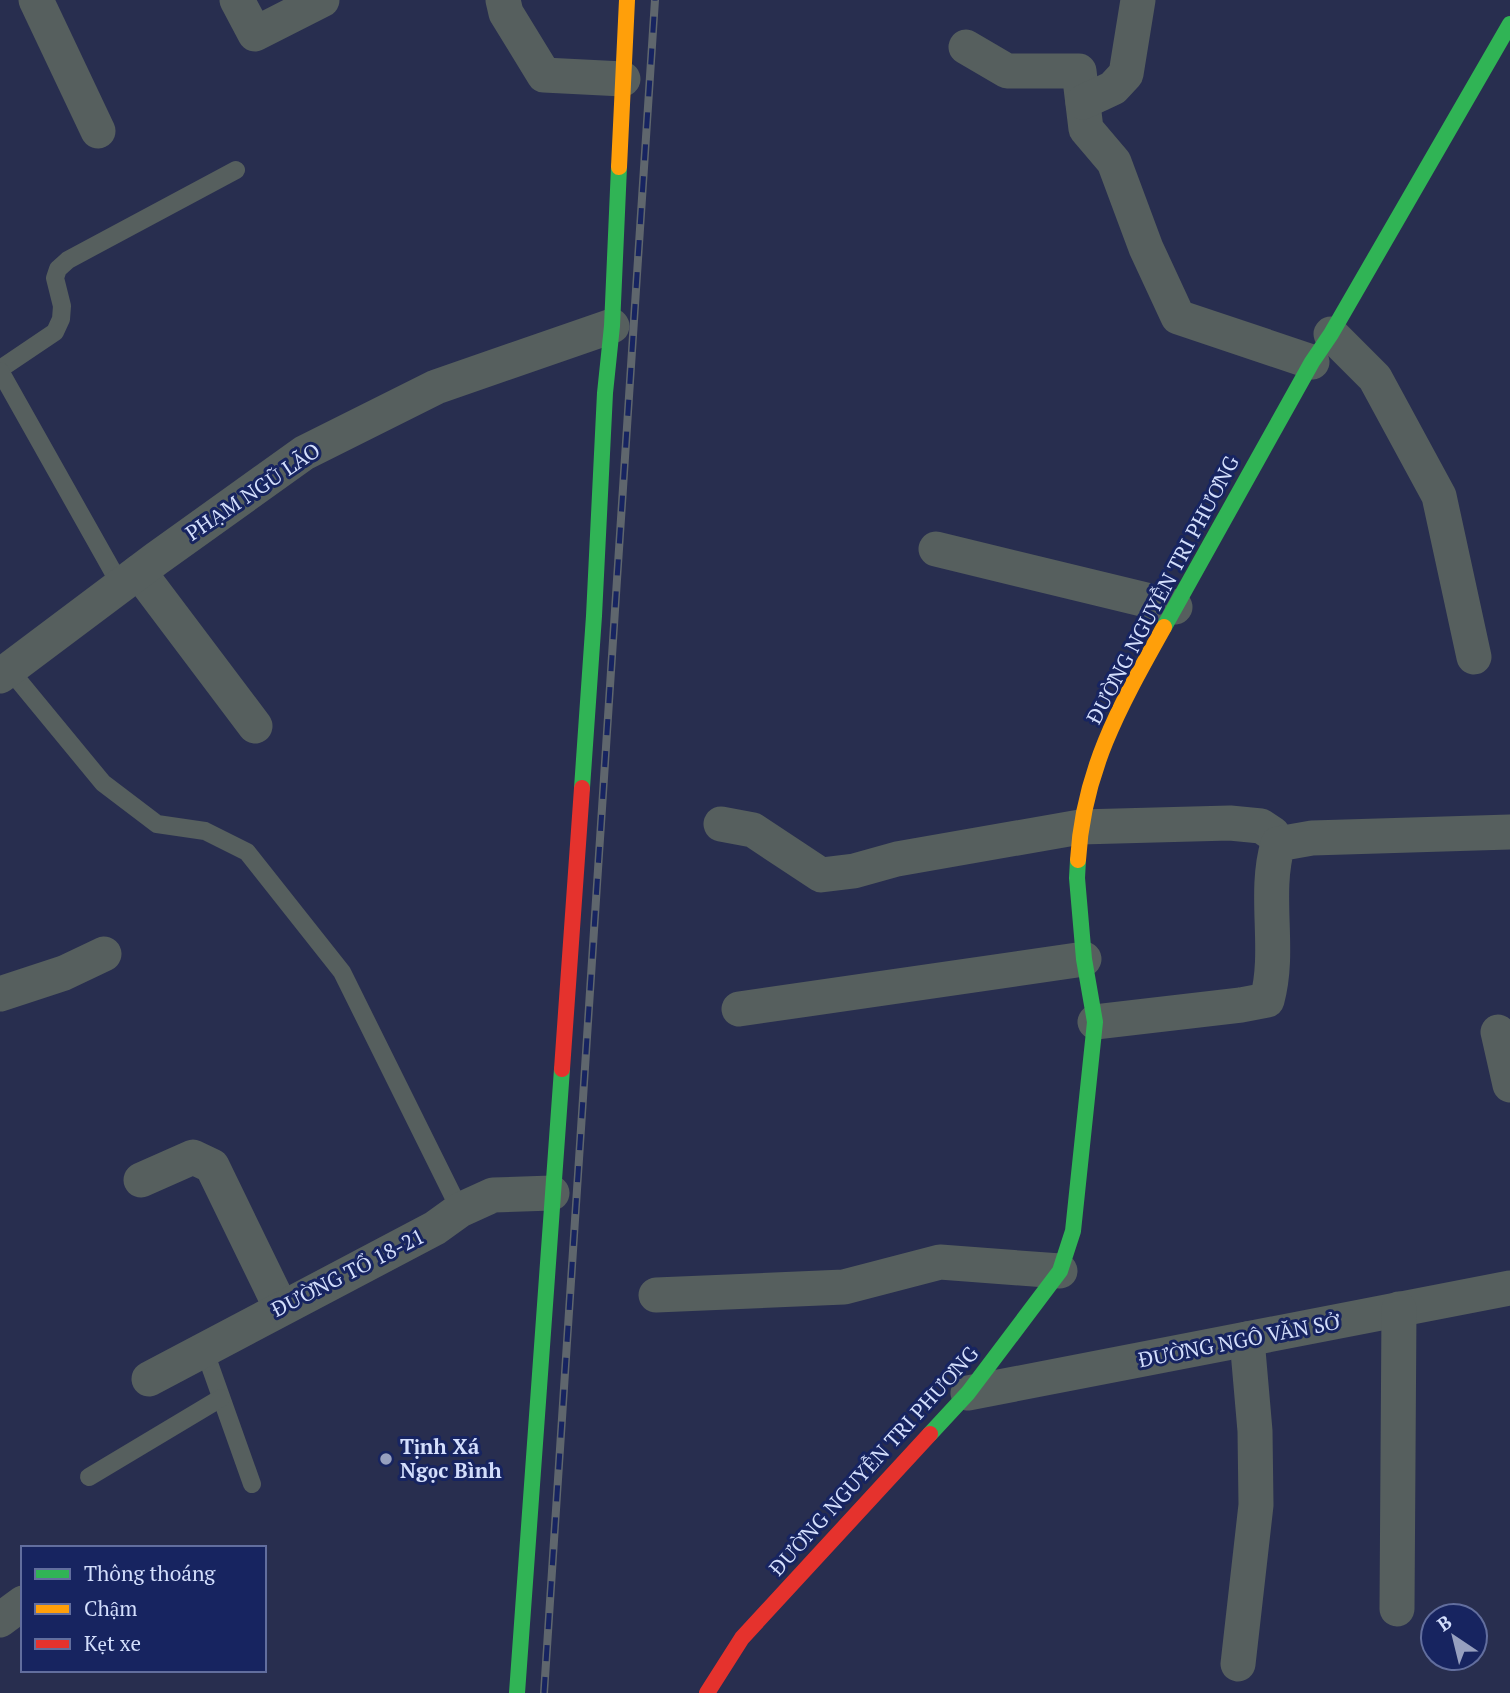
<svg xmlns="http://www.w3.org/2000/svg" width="1510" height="1693" font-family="'PT Serif',serif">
<rect width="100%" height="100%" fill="#282e4f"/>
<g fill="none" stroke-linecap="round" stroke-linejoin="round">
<g stroke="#565f5e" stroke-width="18">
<path d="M0,369L55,332L61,319L62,306L55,278L58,269L68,260L236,170"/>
<path d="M0,371L121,586"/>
<path d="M9,669L103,783L157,824L205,831L247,852L342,972L460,1210"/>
<path d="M204,1349L252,1484"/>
<path d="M89,1477L221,1398"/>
</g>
<g stroke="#565f5e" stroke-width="35">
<path d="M36,0L98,131"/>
<path d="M237,0L255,34L322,0"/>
<path d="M503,0L506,13L544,75L623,79"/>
<path d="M966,47L1007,71H1079L1086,129L1114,162L1146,248L1178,317L1312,362"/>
<path d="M1083,102L1113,88L1126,74L1138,0"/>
<path d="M1331,334L1375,378L1439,496L1474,657"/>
<path d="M936,549L1175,607"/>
<path d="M139,572L255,726"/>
<path d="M0,676L156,559L304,453L436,387L612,326"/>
<path d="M721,824L753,830L821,875L854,871L897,859L1080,827L1230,823L1261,826L1273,834L1278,844"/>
<path d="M0,994L64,973L104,954"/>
<path d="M739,1009L1084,959"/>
<path d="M1095,1022L1241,1005L1267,1000C1281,949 1263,895 1278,844L1312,838L1510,832"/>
<path d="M1498,1032L1510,1085"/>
<path d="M141,1180L193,1157L212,1166L281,1308"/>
<path d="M656,1295L844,1287L940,1262L1060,1271"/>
<path d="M149,1379L435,1228L460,1210L493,1195L552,1193"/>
<path d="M968,1393L1510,1288"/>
<path d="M1397,1609L1399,1309"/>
<path d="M0,1620L23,1603"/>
<path d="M1238,1664L1256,1505L1255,1431L1247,1339"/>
</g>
<g stroke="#30b455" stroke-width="16">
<path d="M1164,627L1312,362L1331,334L1510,24"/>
<path d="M582,788L594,616L605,393L612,326L619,167"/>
<path d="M930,1434L968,1393L1060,1271L1073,1231L1095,1022L1084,959L1077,878L1078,860"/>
<path d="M517,1693L562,1069"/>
</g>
<g stroke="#ff9f0a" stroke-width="16">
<path d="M619,167L627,0"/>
<path d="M1078,860C1083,770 1121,704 1164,627"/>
</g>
<g stroke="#e5322d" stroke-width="16">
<path d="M562,1069L582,788"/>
<path d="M707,1693L742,1638L930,1434"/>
</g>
<defs>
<path id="rail" d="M544,1693L655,0"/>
</defs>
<use href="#rail" stroke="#5f666d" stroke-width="8"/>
<use href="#rail" stroke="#172460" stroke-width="5" stroke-dasharray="16" stroke-linecap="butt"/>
</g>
<circle fill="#97a0bf" stroke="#172460" stroke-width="2.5" cx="386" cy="1459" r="7"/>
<g text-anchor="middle" stroke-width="6" stroke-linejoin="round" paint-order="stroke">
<g font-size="21" fill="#d3defc" stroke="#172460">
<text transform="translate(253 492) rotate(-34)" y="7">PHẠM NGŨ LÃO</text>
<text transform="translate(1163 590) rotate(-62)" y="7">ĐƯỜNG NGUYỄN TRI PHƯƠNG</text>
<text transform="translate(348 1273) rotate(-27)" y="7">ĐƯỜNG TỔ 18-21</text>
<text transform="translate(1239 1341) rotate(-11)" y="7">ĐƯỜNG NGÔ VĂN SỞ</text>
<text transform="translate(874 1461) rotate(-48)" y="7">ĐƯỜNG NGUYỄN TRI PHƯƠNG</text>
</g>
<g font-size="21" font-weight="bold" fill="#d3defc" stroke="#172460" text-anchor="start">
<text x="400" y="1454">Tịnh Xá<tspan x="400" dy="24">Ngọc Bình</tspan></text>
</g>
</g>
<rect x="21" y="1546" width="245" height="126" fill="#172460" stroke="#626e9e" stroke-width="2"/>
<rect x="35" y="1569" width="35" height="10" fill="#30b455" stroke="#626e9e" stroke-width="2"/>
<text x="84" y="1581" font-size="21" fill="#d3defc">Thông thoáng</text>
<rect x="35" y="1604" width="35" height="10" fill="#ff9f0a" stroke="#626e9e" stroke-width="2"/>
<text x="84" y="1616" font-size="21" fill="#d3defc">Chậm</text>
<rect x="35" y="1639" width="35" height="10" fill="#e5322d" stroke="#626e9e" stroke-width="2"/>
<text x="84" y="1651" font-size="21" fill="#d3defc">Kẹt xe</text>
<g transform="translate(1454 1637) rotate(325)"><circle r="33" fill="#172460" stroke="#626e9e" stroke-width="2"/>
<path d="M0-5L12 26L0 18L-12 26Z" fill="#97a0bf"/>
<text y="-10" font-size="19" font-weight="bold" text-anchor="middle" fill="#d3defc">B</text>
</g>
</svg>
